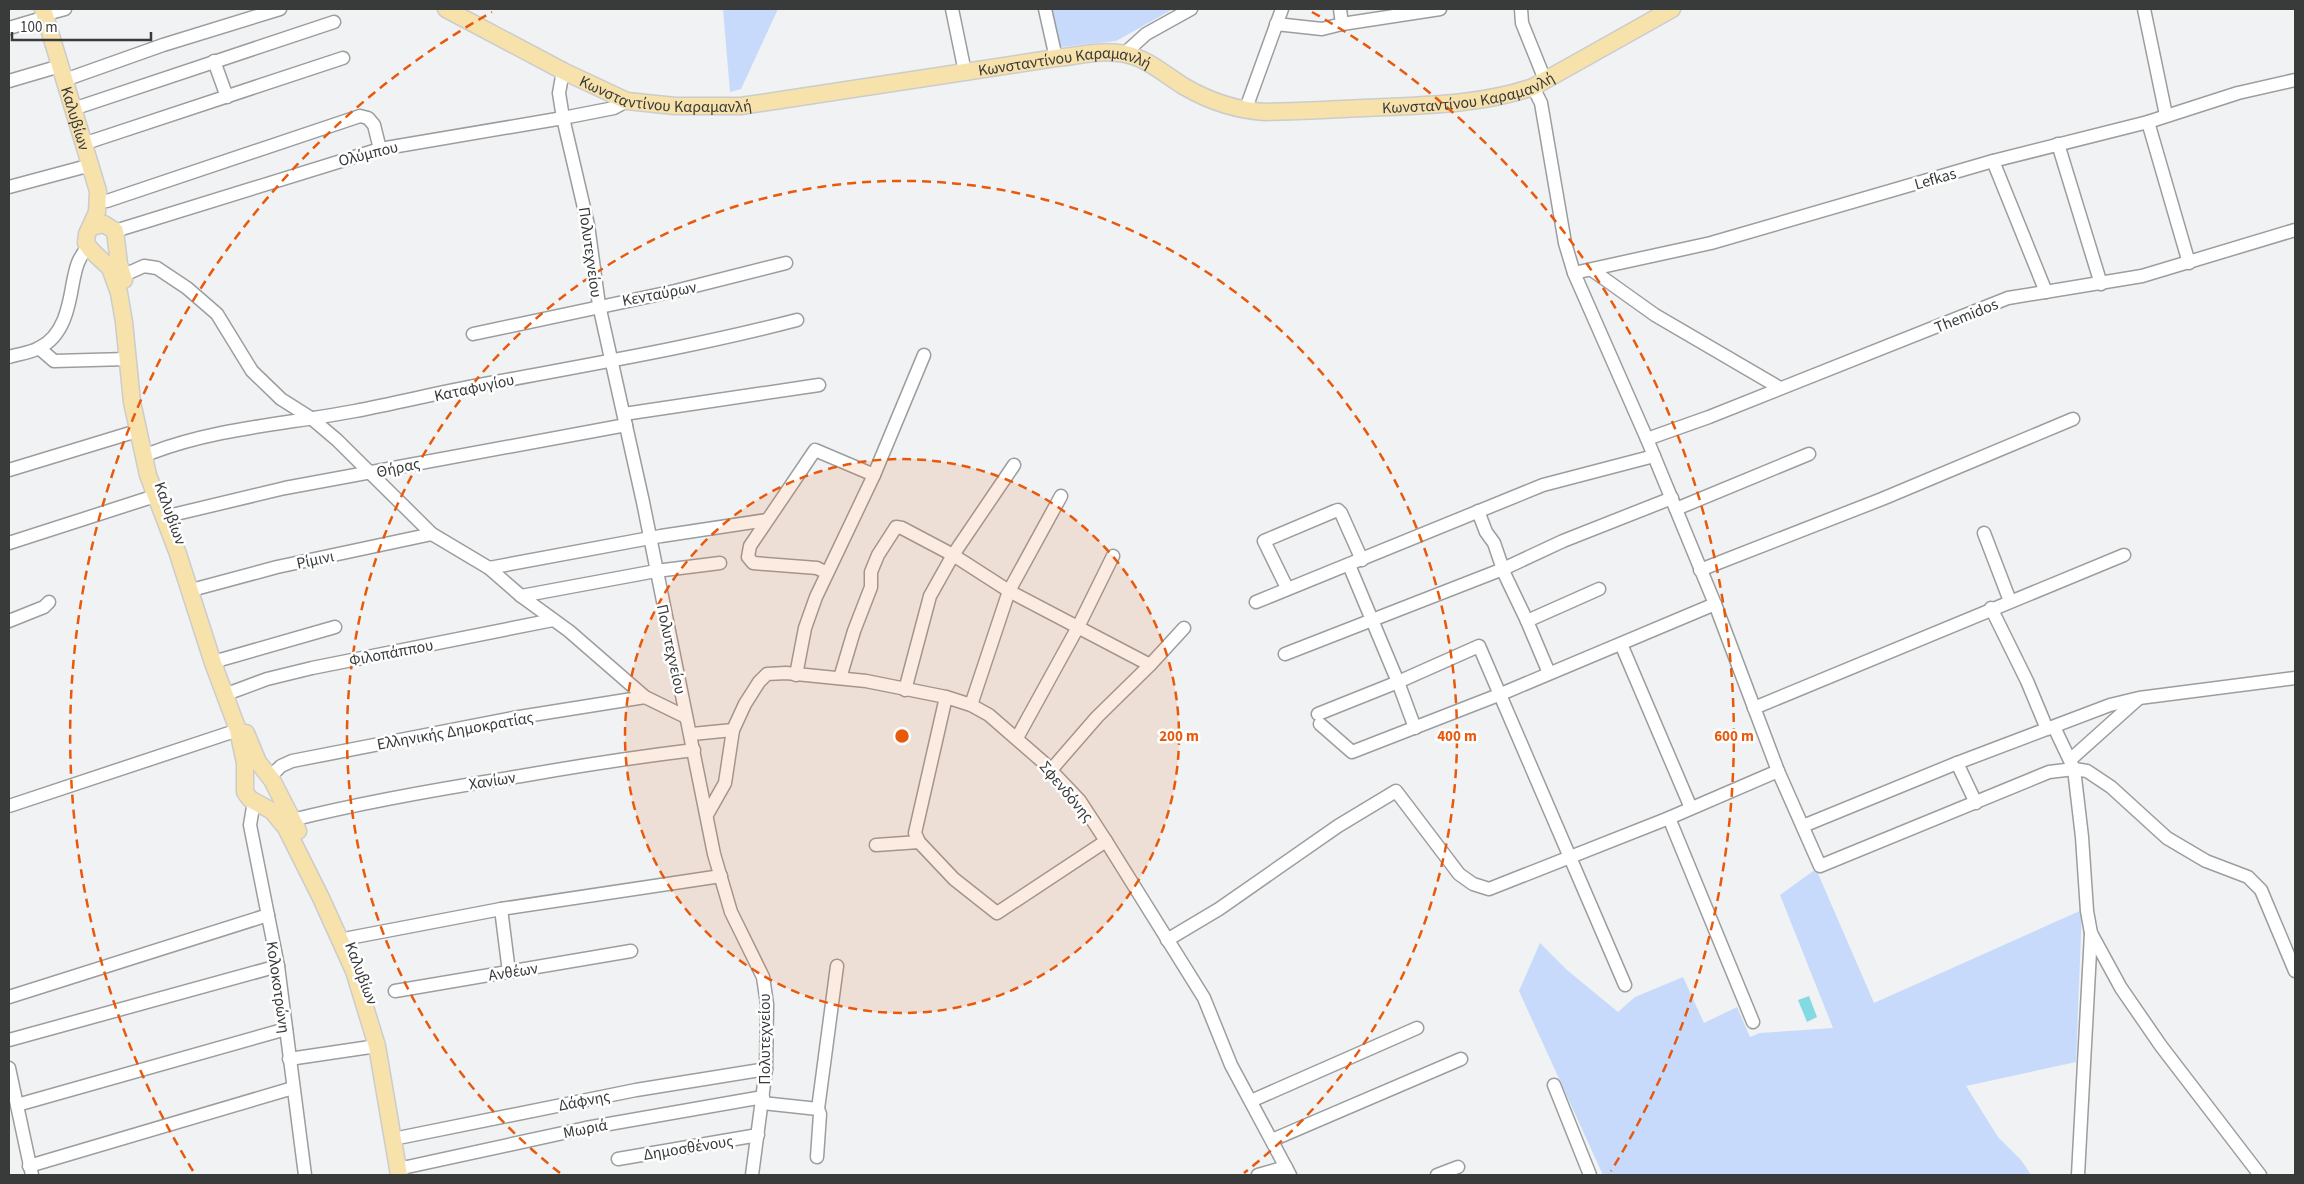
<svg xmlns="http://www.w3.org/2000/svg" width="2304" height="1184" font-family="'Source Sans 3',sans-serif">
<rect width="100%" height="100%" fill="#f0f2f3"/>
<g fill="#c7dafb">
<path d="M723,9H778L741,89L730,92Z"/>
<path d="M1048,9H1173L1116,41L1061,47Z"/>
<path d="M1816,869L1874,1003L2082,910L2076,1062L1966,1086L1998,1137L2021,1160L2031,1175H1603L1519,991L1540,943L1567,970L1618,1012L1635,997L1683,977L1704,1023L1737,1007L1750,1037L1760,1033L1833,1028L1780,895Z"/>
</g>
<path fill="#83dae2" d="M1809,996L1817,1017L1807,1022L1798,1000Z"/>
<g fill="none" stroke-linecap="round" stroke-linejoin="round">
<defs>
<g id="minor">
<path d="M952,9L965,72"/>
<path d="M1045,9L1056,58"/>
<path d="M1521,9L1522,23L1545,80"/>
<path d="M2144,9L2166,115"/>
<path d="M54,12L65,9"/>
<path d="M1276,24L1322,29L1342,24L1340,9"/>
<path d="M1342,24L1440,9"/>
<path d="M9,28L46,17"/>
<path d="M1124,54L1146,34L1191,9"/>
<path d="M214,61L227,97"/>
<path d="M563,71L559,93L563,118L588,225L599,305L643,502L714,854L731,912L763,977L767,1004L766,1069L752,1175"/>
<path d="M73,77L163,45L280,9"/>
<path d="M9,81L60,66"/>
<path d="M1533,87L1541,103L1565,243L1574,273L1647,439L1715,604L1778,771L1820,866L2049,772L2074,769L2082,837L2087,911L2091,933L2121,988L2161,1046L2260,1175"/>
<path d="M82,106L334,22"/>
<path d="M1245,111L1282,9"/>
<path d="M2148,122L2189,263"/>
<path d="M92,141L343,58"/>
<path d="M2058,144L2101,284"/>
<path d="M1993,161L2046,292"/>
<path d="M9,187L91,165"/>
<path d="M107,201L360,116L368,118L374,125L380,149"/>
<path d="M115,231L380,149L563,118L614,108L627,101"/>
<path d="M1592,270L1655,315L1780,388"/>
<path d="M1574,273L1711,243L1993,161L2148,122L2238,93L2295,80"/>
<path d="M122,276L144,266L157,268L187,288L217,314L252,371L281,399L311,418L337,440L432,534L489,568L521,596L569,631L645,697L686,717"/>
<path d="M473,334L675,291L786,263"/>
<path d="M39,348L54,361L127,359"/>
<path d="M9,357C18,354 30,353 39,348C64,336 69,306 73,282C76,267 78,258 88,247"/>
<path d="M624,414L819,385"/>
<path d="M1647,439L1709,417L2008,298L2142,276L2295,230"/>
<path d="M151,453C216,428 287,424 355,411C402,402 449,390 496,382C597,363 697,346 797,320"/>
<path d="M9,470L137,431"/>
<path d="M874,475L924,355"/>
<path d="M1676,509L1809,454"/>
<path d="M1478,511L1486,532L1494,543L1505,575L1527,621"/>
<path d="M172,515L285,488L626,425"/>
<path d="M1984,533L2010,601"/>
<path d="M9,543L155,496"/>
<path d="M1349,565L1398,682L1415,728"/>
<path d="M489,568L661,536L767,520"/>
<path d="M1700,570L1882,499L2073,419"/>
<path d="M199,588L277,567L432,534"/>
<path d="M1287,588L1264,541L1335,511L1338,510L1341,513L1362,560"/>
<path d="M521,596L656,571L720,563"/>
<path d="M1256,602L1543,485L1654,456"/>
<path d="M1991,608L2027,681L2047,729"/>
<path d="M9,621L44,607L49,602"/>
<path d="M1621,644L1691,808"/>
<path d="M1285,654L1503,569L1563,541L1672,498"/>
<path d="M220,660L335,627"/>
<path d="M1549,673L1527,621L1599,589"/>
<path d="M796,675L805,628L816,597L874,475L815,450L750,546L748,557L753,563L817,568L827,573"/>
<path d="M840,678L854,631L871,587V572L878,555L896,527L902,528L953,555L1009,591L1150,665L1184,628"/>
<path d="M905,690L930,596L953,555L1014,465"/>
<path d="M232,692L267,679L312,668L553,620"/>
<path d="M971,705L1009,591L1061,496"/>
<path d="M1754,708L2124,555"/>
<path d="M1318,714L1398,682L1479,646L1625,985"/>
<path d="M1320,724L1352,752L1501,694L1715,604"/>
<path d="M2054,727L2074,769L2087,771L2111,787L2167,838L2206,861L2248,877L2261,890L2295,971"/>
<path d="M692,734L733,730L745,704L759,682L767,674L786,673L866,681L946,697L971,705L989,715L1043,762L1080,801L1106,841L1204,998L1231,1065L1290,1175"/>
<path d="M1017,738L1078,627L1113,556"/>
<path d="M2071,759L2138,699"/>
<path d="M1957,763L1976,803"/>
<path d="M1051,770L1097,717L1150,665"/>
<path d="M270,777L281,766L292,761L513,718L645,697"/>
<path d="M254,801L250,825L278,966L305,1175"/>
<path d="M9,806L238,730"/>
<path d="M708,813L725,783L733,730"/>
<path d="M1669,818L1753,1022"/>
<path d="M292,820C367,801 444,788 521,776C578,766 636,757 694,750"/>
<path d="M1803,826L1957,763L2110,705L2139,698L2295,678"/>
<path d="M919,842L915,833L946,697"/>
<path d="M876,845L919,842L954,879L997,913L1106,841"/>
<path d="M501,909L509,972"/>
<path d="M349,938L501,909L721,876"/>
<path d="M1167,940L1219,909L1338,826L1396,791L1459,874L1473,884L1489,889L1669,818L1778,771"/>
<path d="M395,991L631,951"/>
<path d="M9,997L268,915"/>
<path d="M9,1040L278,966"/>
<path d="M289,1059L377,1046"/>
<path d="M9,1068L32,1175"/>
<path d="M1554,1085L1590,1175"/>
<path d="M1251,1101L1417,1028"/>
<path d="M762,1103L818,1109L820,1114L817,1157"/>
<path d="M17,1105L286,1029"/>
<path d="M818,1109L837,966"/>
<path d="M403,1137L636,1090L766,1069"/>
<path d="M1272,1140L1461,1059"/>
<path d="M618,1159L758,1135"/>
<path d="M29,1166L293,1088"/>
<path d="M407,1167L586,1128L763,1097"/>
<path d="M1258,1175L1286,1167"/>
<path d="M1437,1175L1458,1167"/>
<path d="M2078,1175L2091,933"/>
</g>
<g id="major">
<path id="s1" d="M43,9L98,191L97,212L87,234L86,243L91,250L110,268L119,293L124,322L132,402L148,475L178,554L213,663L238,730L245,763V792L250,799L272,811L286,828L321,898L354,971L377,1046L399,1175"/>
<path id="s2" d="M446,9L563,71L627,101L675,106H741L1056,58C1078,56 1103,49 1125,54C1149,59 1165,75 1185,87C1211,102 1235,110 1265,112C1306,111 1346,109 1387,107C1436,105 1486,103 1533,87L1672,9"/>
<path d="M91,227L104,224L115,231L119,264L124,280"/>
<path d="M246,733L258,762L272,780L298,831"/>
</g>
</defs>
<use href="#minor" stroke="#9c9d9f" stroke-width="15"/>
<use href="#major" stroke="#ccc" stroke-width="19"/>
<use href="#minor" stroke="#fff" stroke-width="12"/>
<use href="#major" stroke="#f7e2ac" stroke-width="16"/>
</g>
<circle cx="902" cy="736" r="277" fill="#e8590c" fill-opacity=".12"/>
<g fill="none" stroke="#e8590c" stroke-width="2.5" stroke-dasharray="9 6">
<circle cx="902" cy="736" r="277"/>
<path d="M560 1173A555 555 0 1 1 1244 1173"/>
<path d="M193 1171A832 832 0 0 1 492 12M1312 12A832 832 0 0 1 1611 1171"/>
</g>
<g text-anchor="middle" stroke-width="5" stroke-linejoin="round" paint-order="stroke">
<g font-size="16" fill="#393a3a" stroke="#fff">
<text dy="6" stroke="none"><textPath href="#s2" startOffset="645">Κωνσταντίνου Καραμανλή</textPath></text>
<text dy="6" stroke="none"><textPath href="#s2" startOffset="240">Κωνσταντίνου Καραμανλή</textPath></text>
<text dy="6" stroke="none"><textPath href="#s2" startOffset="1064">Κωνσταντίνου Καραμανλή</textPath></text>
<text dy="6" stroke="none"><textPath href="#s1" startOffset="114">Καλυβίων</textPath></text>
<text transform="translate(368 153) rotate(-14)" y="6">Ολύμπου</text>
<text transform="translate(1935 178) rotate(-16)" y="6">Lefkas</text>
<text transform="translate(591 252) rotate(82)" y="6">Πολυτεχνείου</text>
<text transform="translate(659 293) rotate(-11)" y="6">Κενταύρων</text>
<text transform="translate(1966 315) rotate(-22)" y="6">Themidos</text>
<text transform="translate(474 387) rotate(-12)" y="6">Καταφυγίου</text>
<text transform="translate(398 467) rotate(-12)" y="6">Θήρας</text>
<text transform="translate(171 513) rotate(70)" y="6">Καλυβίων</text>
<text transform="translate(315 559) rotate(-12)" y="6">Ρίμινι</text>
<text transform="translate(672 649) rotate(78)" y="6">Πολυτεχνείου</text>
<text transform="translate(391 652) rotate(-11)" y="6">Φιλοπάππου</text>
<text transform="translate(455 730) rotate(-10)" y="6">Ελληνικής Δημοκρατίας</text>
<text transform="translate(492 780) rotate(-9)" y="6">Χανίων</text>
<text transform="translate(1067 791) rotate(50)" y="6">Σφενδόνης</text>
<text transform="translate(513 971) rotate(-9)" y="6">Ανθέων</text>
<text transform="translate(362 973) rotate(69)" y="6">Καλυβίων</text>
<text transform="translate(279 987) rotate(82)" y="6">Κολοκοτρώνη</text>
<text transform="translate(764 1039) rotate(-90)" y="6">Πολυτεχνείου</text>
<text transform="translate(584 1100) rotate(-11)" y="6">Δάφνης</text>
<text transform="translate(585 1128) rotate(-11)" y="6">Μωριά</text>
<text transform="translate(688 1147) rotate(-9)" y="6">Δημοσθένους</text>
</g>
</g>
<circle cx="902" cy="736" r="8" fill="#e8590c" stroke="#fff" stroke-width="2.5"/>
<g font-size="15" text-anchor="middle" font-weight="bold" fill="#e8590c" stroke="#fff" stroke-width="5" stroke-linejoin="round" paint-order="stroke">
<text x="1179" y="741">200 m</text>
<text x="1457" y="741">400 m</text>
<text x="1734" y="741">600 m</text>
</g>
<rect width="2304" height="1184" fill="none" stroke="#393a3a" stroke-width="20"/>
<path d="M12 32v8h139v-8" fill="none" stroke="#393a3a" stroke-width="2.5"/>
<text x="20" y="32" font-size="15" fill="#393a3a" stroke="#ffffff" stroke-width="4" paint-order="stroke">100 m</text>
</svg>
